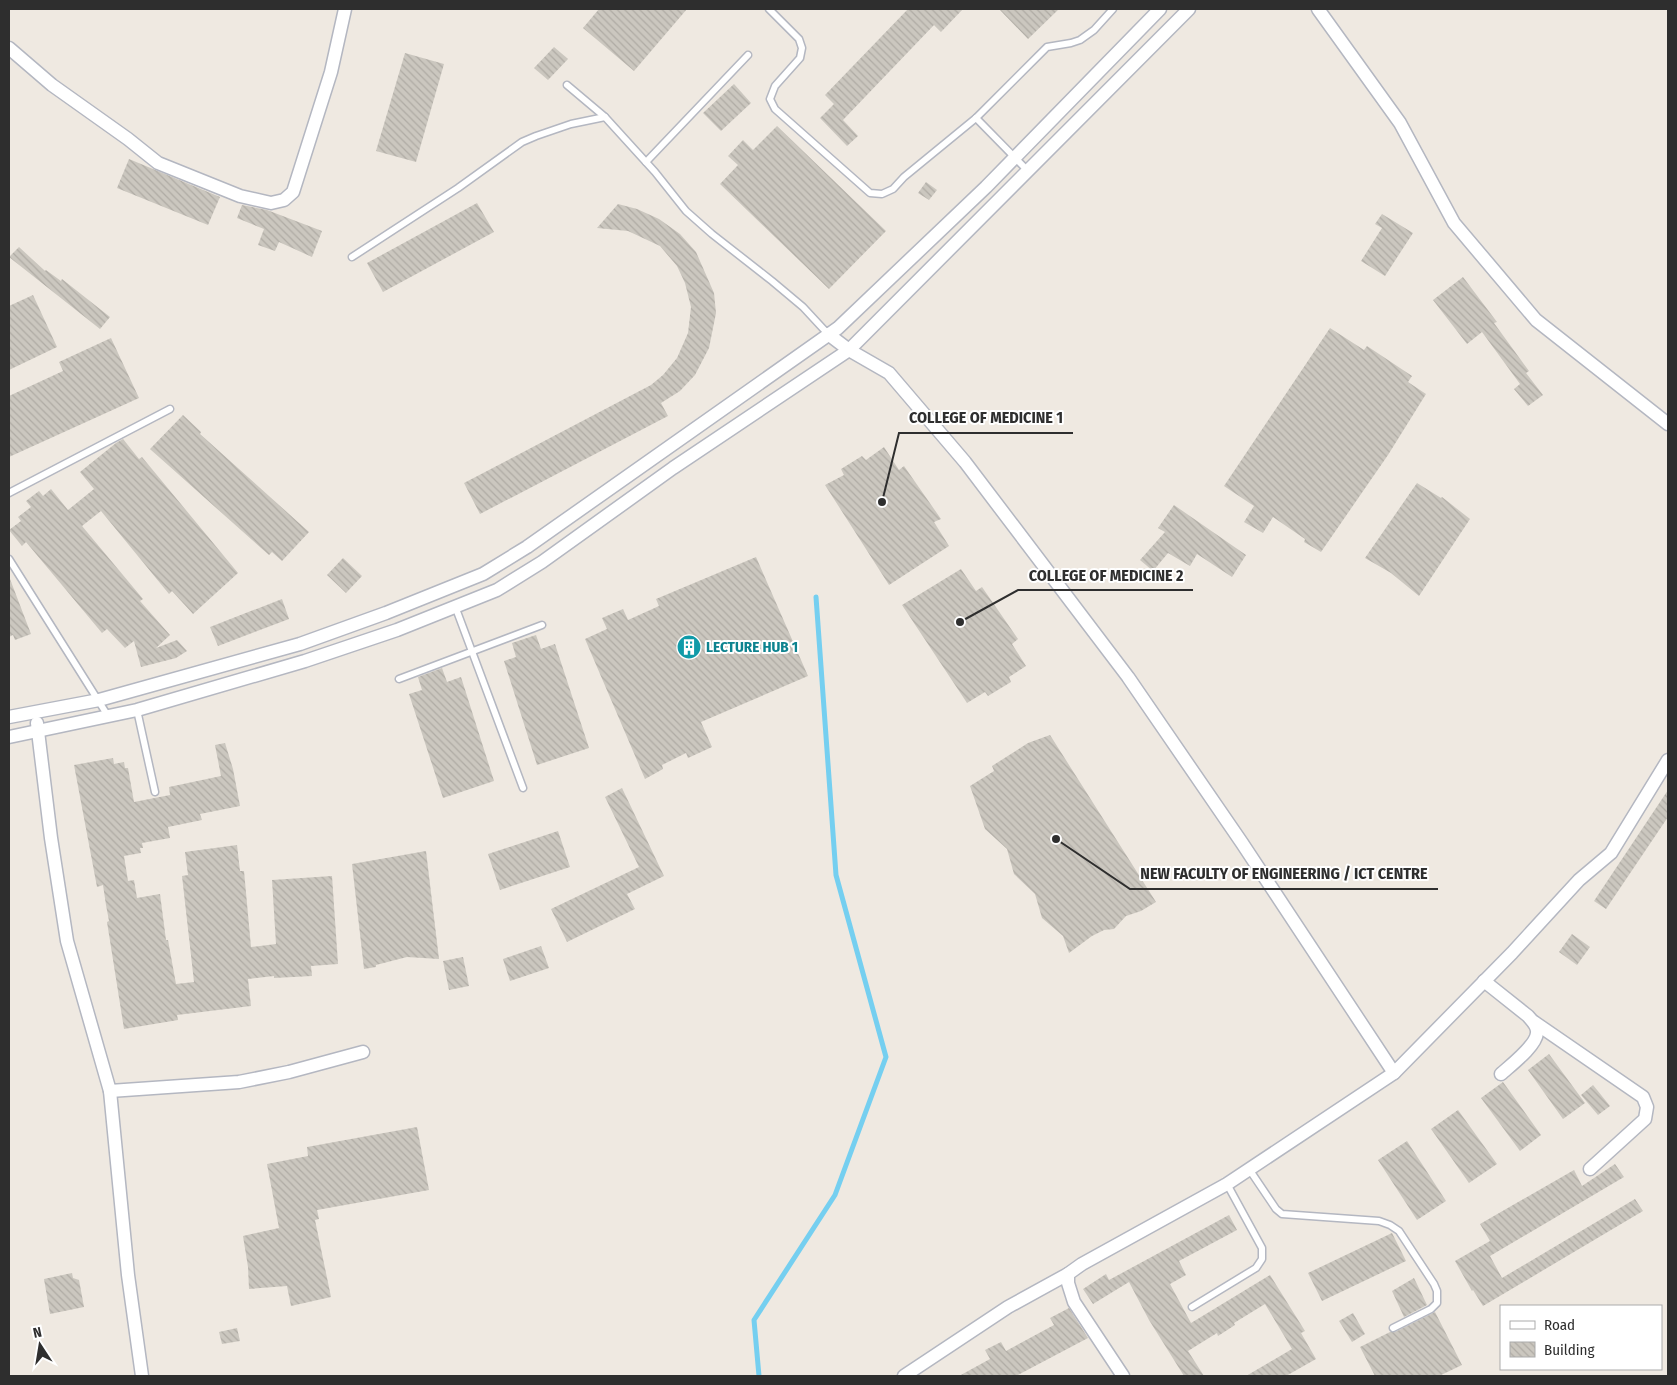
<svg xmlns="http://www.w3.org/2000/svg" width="1677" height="1385" font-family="'Fira Sans Condensed',sans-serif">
<defs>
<pattern id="building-back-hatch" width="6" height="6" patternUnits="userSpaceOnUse" patternTransform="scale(1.25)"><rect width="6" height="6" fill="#cbc7bf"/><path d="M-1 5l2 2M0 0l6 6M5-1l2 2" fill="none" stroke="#afaba4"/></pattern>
</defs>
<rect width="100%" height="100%" fill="#efe9e1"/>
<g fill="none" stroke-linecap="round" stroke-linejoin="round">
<path stroke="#75cff0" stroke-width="5" d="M759,1376L754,1320L835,1195L886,1057L836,875L816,597"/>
</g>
<g fill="url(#building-back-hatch)">
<path d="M599,9H687L634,71L583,28Z"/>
<path d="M908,9H963L941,32L934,25L843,120L858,136L847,146L820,118L834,104L825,95Z"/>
<path d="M999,9H1059L1028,39Z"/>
<path d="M554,47L568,59L548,80L534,68Z"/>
<path d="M405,53L444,64L416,162L376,151Z"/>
<path d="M734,84L751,103L721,131L703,113Z"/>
<path d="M777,126L886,231L829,289L720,184L738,165L728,156L743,140L753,150Z"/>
<path d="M129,159L220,197L208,225L117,188Z"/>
<path d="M926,182L937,190L929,200L918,193Z"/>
<path d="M477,203L494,232L383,292L367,263Z"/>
<path d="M618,204L637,209L659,219L680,234L696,252L714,293L716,313L709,348L695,375L680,391L661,403L668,416L480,514L464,483L651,385L663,375L677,358L688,333L691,307L685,283L677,266L660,246L628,231L597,228Z"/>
<path d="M242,205L267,210L322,231L312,257L279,242L275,251L258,245L264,229L237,218Z"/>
<path d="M1382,214L1413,233L1385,276L1361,261L1382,228L1375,224Z"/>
<path d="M19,247L45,271L46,270L61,281L62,279L110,317L100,329L9,257Z"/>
<path d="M1463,277L1497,322L1494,323L1529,371L1526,373L1543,395L1528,406L1514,389L1520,384L1482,332L1467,344L1433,300Z"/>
<path d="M33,295L57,347L9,370V306Z"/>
<path d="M1330,328L1364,350L1367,346L1412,376L1408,382L1426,394L1388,455L1321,552L1304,542L1305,539L1273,517L1263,533L1244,522L1254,506L1224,486Z"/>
<path d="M111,338L139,398L9,457V396L63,371L59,362Z"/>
<path d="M183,415L201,432L200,434L309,532L282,561L272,552L269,555L150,449Z"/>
<path d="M123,439L139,459L142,457L238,573L193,614L172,591L169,594L101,511L82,526L143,599L140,601L170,635L156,648L177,640L187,651L176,658L141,667L134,641L125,648L107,629L102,633L26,542L22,546L9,530L21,521L18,517L31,507L26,501L39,491L43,496L51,489L68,510L94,489L80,472L116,443Z"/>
<path d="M884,447L899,470L904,466L941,519L934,522L949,546L889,585L825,485L844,475L841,469L862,456L866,460Z"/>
<path d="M1417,483L1441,498L1442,497L1470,519L1419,596L1391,573L1365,558Z"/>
<path d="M1174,505L1246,555L1232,577L1197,554L1190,566L1168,553L1153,571L1140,560L1165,532L1158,528Z"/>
<path d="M756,557L808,676L701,722L712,747L688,758L686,753L662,765L663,769L645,779L585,639L607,629L602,618L623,609L628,620L659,606L656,599Z"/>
<path d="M343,558L362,576L346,593L327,575Z"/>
<path d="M961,569L976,591L982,587L1018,639L1012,644L1026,666L1009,677L1011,682L988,696L985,692L967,703L902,605Z"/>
<path d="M10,579L31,634L15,640L13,635L9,637Z"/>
<path d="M282,599L289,619L218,646L210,627Z"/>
<path d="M536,635L541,649L555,644L589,748L537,765L504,661L516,657L512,643Z"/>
<path d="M442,668L447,682L461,677L494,781L443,798L409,694L422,690L418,677Z"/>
<path d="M1050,735L1156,902L1141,911L1126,916L1114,929L1104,930L1092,936L1069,953L1063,936L1042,918L1035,894L1014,874L1007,849L985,829L970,786L994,771L992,766L1028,743Z"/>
<path d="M225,743L233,769L240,806L200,814L202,820L168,827L170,838L142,843L143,848H140L141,853L124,856L128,881L134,880L137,898L160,894L166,940H168L176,984L194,982L182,876L188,875L185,852L237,845L240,871H244L251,947L276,944L272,880L332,876L338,964L311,966L312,976L274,978V976L248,979L251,1006L177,1015L178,1020L124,1029L107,922L109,921L106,905L103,885L97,887L74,765L113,758L114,764L124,762L125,768H128L134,802L170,795L169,787L221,776L215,745Z"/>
<path d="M622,788L664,876L627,894L635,909L567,942L551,909L639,867L605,797Z"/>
<path d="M1668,790V817L1606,909L1594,901Z"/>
<path d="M558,831L570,867L500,890L488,854Z"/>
<path d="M426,851L439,959L407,957L376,965V967L364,969L352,864Z"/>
<path d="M1572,934L1590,947L1577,965L1559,952Z"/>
<path d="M541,946L549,968L510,981L503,959Z"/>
<path d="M463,957L469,986L449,990L443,961Z"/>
<path d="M1549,1054L1585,1103L1563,1119L1528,1070Z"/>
<path d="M1503,1082L1541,1135L1520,1151L1481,1098Z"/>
<path d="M1593,1085L1610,1106L1598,1115L1581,1095Z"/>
<path d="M1458,1110L1497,1164L1469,1183L1431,1129Z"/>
<path d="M417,1127L429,1190L317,1210L319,1219L315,1220L331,1297L291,1306L287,1286L249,1289L248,1267L243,1236L279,1228L267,1164L308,1156L307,1147Z"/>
<path d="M1407,1141L1446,1201L1417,1220L1378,1160Z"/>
<path d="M1615,1164L1624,1177L1490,1256L1502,1278L1635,1199L1643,1211L1483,1306L1473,1290L1472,1291L1455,1261L1490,1241L1480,1224L1574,1170L1582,1186Z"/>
<path d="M1229,1215L1237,1230L1179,1261L1186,1275L1170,1284L1191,1323L1270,1275L1305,1331L1301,1333L1316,1359L1286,1376H1246L1292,1349L1265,1304L1234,1323L1235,1325L1218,1336L1217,1333L1188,1351L1204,1376H1184L1149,1320L1129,1282L1093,1304L1083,1289L1106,1274L1109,1280Z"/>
<path d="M1392,1233L1406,1261L1322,1301L1308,1273Z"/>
<path d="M72,1273L73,1278L79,1280L84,1307L50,1314L44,1279Z"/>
<path d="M1414,1278L1427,1305L1404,1317L1392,1291Z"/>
<path d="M1069,1308L1088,1338L1016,1376H959L990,1359L985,1350L1001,1342L1006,1351L1054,1325L1050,1318Z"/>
<path d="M1435,1312L1462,1365L1439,1376H1375L1360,1347L1390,1332H1395Z"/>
<path d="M1353,1313L1365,1334L1352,1342L1339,1321Z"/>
<path d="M237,1328L240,1341L222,1344L219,1332Z"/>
</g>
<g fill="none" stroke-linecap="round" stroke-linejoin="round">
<defs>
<g id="lane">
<path d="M769,9L799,39L802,48L800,58L775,86L770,99L775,109L870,193L882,194L893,189L904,177L976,118L1047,47L1071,43L1080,40L1094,30L1113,9"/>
<path d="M567,85L605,117L655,172L686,211L712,234L772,281L803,307L828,334"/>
<path d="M976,118L1028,171"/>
<path d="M646,162L748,55"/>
<path d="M352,257L458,188L522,142L536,136L571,124L605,117"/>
<path d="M9,493L170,409"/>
<path d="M9,559L108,716"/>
<path d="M455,606L523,788"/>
<path d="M399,679L542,625"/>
<path d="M137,710L155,792"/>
<path d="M1249,1169L1276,1209L1282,1214L1379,1221L1390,1225L1399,1231L1434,1284L1437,1291V1303L1431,1309L1393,1328"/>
<path d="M1192,1307L1256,1268L1262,1259V1248L1227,1184"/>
</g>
<g id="street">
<path d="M1318,9L1400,123L1454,223L1536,320L1668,424"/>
<path d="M9,48L52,85L128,139L158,163L240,196L271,203L284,200L293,192L331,72L345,9"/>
<path d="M828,334L849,350L889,373L965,462L1128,677L1242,843L1394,1073"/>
<path d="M9,717L99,700L300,644L386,613L483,574L527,547L838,328L986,187L1160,9"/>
<path d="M37,723L51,838L67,941L110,1091L239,1082L289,1072L363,1052"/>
<path d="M9,737L137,710L305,661L397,630L497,590L542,562L673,468L849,350L1189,9"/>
<path d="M1484,981L1528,1016C1532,1021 1538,1026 1537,1033C1536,1046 1511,1065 1501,1074"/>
<path d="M1534,1022L1643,1097L1647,1107L1645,1119L1590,1169"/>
<path d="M110,1091L128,1275L142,1376"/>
<path d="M904,1376L1008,1307L1068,1274"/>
<path d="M1123,1376L1074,1302L1068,1283V1274L1082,1264L1227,1184L1394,1073L1512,953L1579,880L1611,853L1668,760"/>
</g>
</defs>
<use href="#lane" stroke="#b4b7c1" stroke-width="9"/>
<use href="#street" stroke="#b4b7c1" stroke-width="15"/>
<use href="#lane" stroke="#fff" stroke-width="6"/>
<use href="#street" stroke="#fff" stroke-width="12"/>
</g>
<defs>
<symbol id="building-disc" viewBox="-11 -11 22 22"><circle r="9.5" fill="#0f9aa8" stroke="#fff"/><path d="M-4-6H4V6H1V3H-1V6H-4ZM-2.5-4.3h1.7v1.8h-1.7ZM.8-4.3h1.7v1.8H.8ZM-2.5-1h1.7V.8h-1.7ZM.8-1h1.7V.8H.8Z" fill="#fff"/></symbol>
</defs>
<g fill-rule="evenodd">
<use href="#building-disc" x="675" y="633" width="28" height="28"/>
</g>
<g text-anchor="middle" stroke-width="4" stroke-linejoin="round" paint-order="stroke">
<g font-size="15" font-weight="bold" fill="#0d838f" stroke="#fff" text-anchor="start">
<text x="706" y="652">LECTURE HUB 1</text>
</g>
</g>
<path fill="none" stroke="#2e2e2e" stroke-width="2" d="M882 502L899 433H1073M960 622L1018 590H1193M1056 839L1130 889H1438"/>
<g fill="#2e2e2e" stroke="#fff" stroke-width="2">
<circle cx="882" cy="502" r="5"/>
<circle cx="960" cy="622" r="5"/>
<circle cx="1056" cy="839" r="5"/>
</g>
<g font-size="16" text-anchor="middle" font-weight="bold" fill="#2e2e2e" stroke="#fff" stroke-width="4" stroke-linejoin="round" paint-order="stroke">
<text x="986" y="423">COLLEGE OF MEDICINE 1</text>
<text x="1106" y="581">COLLEGE OF MEDICINE 2</text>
<text x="1284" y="879">NEW FACULTY OF ENGINEERING / ICT CENTRE</text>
</g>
<rect width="1677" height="1385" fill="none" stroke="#2e2e2e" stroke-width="20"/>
<rect x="1500" y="1305" width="162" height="65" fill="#ffffff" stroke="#ababab"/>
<rect x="1510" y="1321" width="25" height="8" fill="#ffffff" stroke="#ababab"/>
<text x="1544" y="1330" font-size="15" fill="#2e2e2e">Road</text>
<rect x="1510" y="1342" width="25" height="15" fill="url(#building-back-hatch)" stroke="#ababab"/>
<text x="1544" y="1355" font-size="15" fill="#2e2e2e">Building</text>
<g transform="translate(40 1345) rotate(348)" stroke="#ffffff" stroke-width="4" paint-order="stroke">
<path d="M0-4L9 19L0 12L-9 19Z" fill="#2e2e2e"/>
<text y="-8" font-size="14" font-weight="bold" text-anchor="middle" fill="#2e2e2e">N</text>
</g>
</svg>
